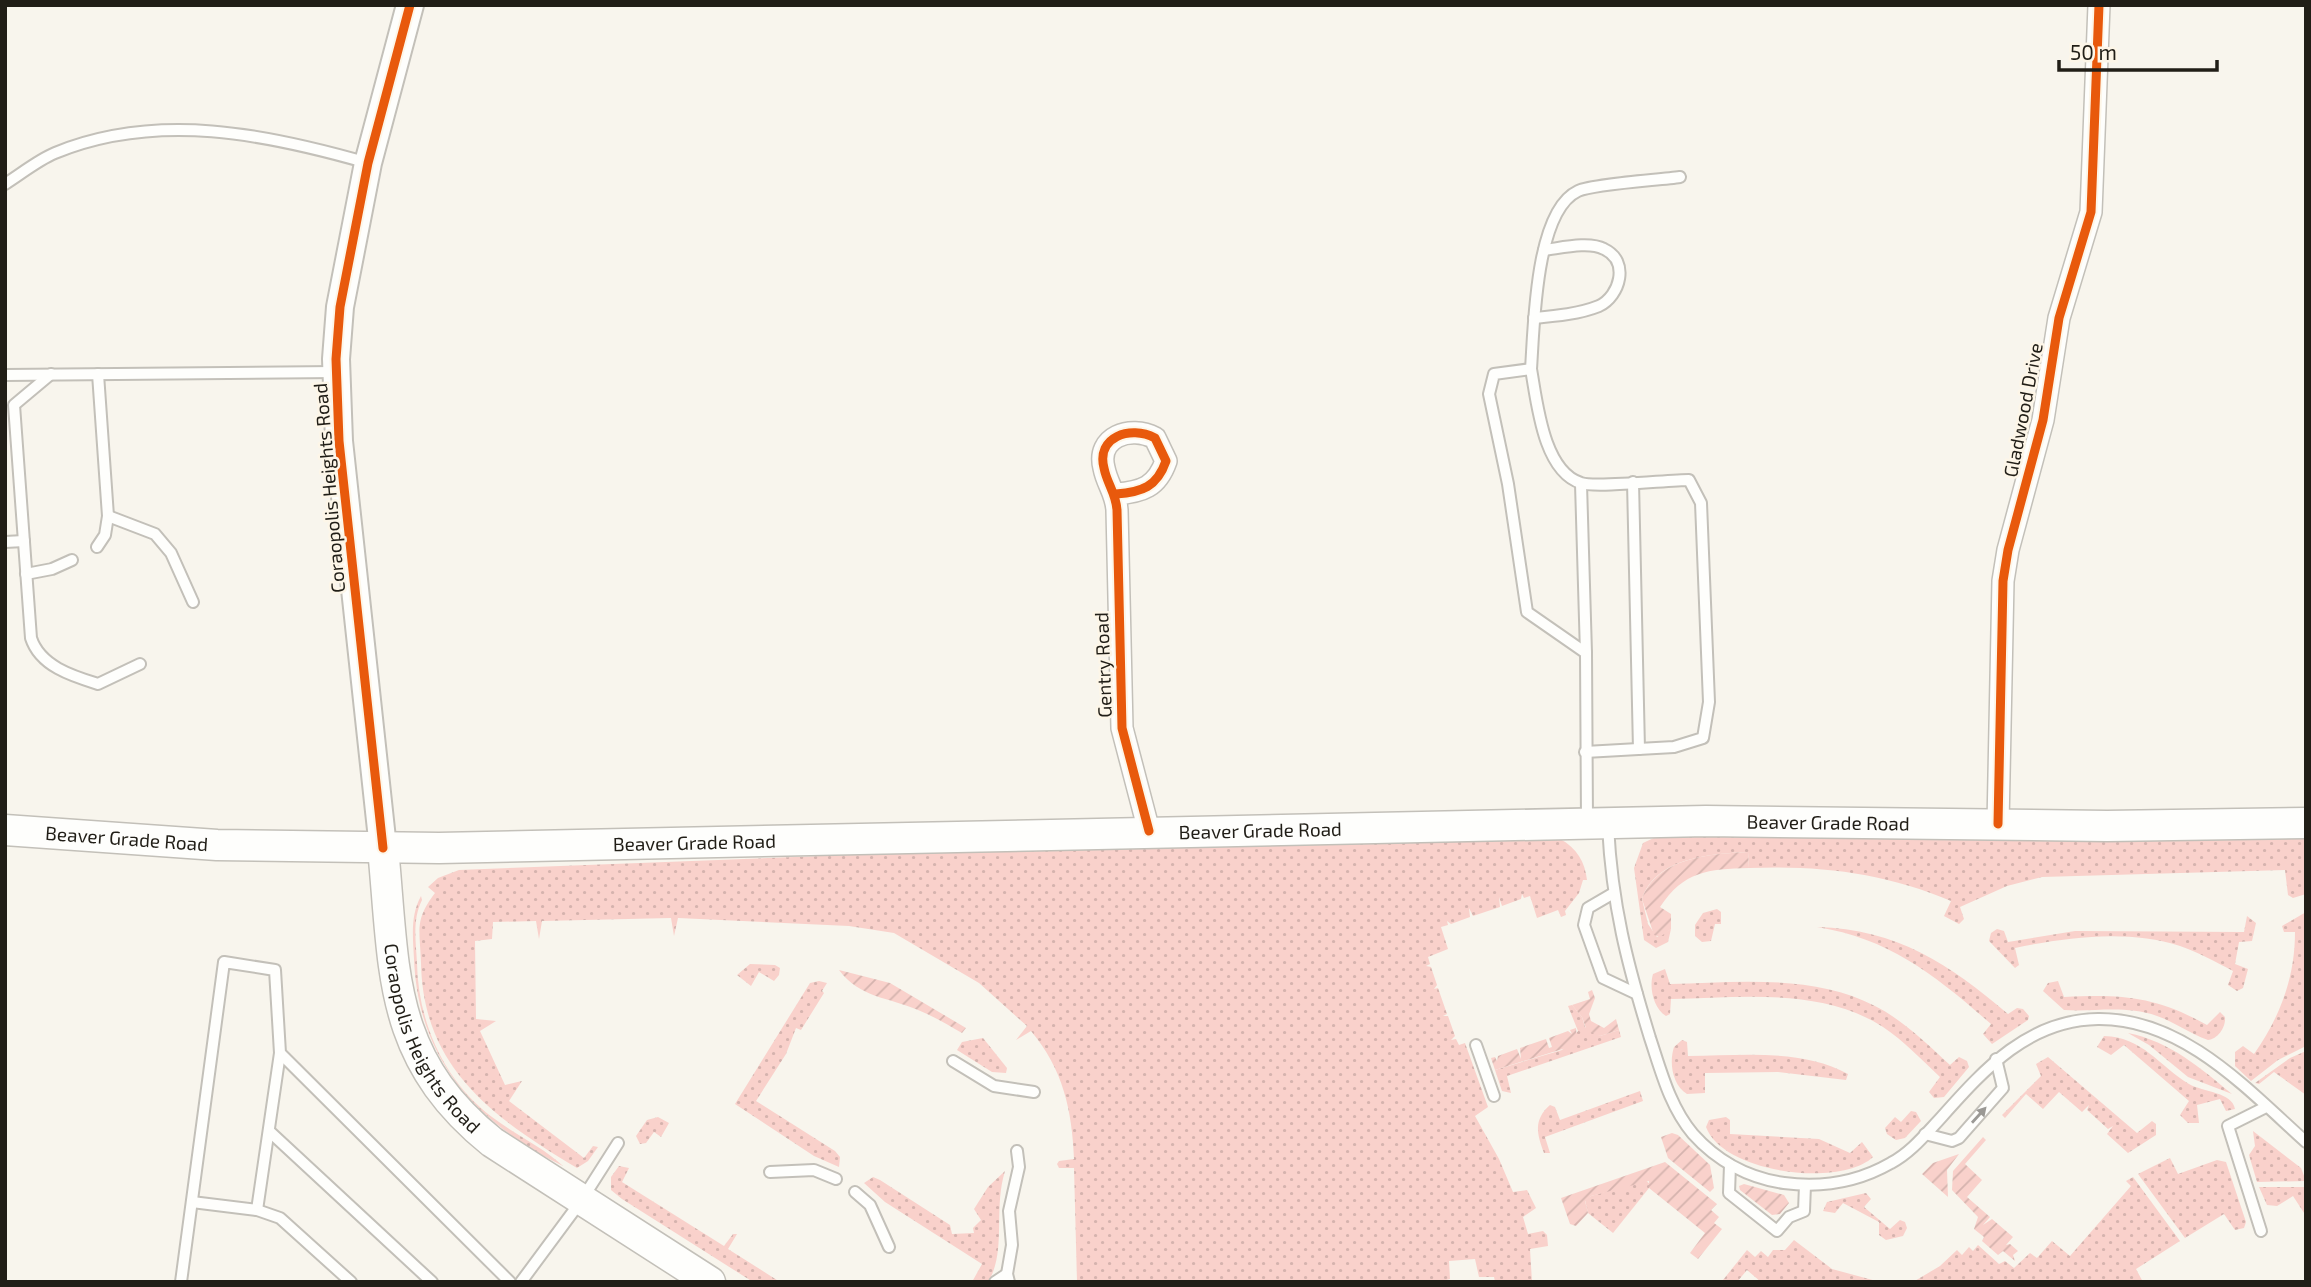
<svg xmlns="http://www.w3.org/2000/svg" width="2311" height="1287" font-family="'Exo 2',sans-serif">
<defs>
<pattern id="grass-dots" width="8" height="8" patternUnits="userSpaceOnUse" patternTransform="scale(1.75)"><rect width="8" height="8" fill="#f9d1cb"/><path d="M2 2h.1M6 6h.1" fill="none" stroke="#d5b3ae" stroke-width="1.8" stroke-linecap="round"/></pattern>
<pattern id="garden-furrows" width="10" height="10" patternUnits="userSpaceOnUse" patternTransform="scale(1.75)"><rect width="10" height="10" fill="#f9d1cb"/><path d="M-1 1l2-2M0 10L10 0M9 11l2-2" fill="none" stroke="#d5b3ae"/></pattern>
</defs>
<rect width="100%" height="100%" fill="#f8f5ed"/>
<g fill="url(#grass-dots)">
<path d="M1658,836L2306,837V894L2293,898L2288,895L2285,870L2042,877L2007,886L1960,907L1964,919L1959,924L1944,916L1951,901C1886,873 1819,865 1749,868L1748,852C1711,854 1656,857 1642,899L1648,924L1657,937L1671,929L1668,942L1656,948L1644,940L1634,868L1643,843Z"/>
<path d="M1560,839C1577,848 1585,862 1587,880H1583L1579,893L1565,911L1566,915L1561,917L1558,910L1537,918L1530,896L1524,898L1522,894L1521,899L1502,906L1499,897L1500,907L1473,916L1469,908L1470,917L1451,924L1447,921L1448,925L1441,927L1448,949L1428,957L1430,964L1426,966L1431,967L1437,985L1434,989L1438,988L1447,1014L1443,1016H1448L1455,1036L1451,1040L1456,1039L1459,1045L1465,1043L1488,1107L1475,1116L1499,1159L1513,1192L1527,1190L1536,1208L1523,1217L1528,1234L1543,1231L1547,1235L1548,1246L1530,1249L1532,1282H1495L1494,1277H1479L1475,1259L1449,1261L1450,1279L1439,1282H1077L1074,1168H1059L1057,1164L1059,1161L1074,1159C1072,1110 1063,1069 1031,1031L1016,1040L1027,1026L979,983L894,933L849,926L678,918L674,936L671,918L542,921L539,939L536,921L493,922L492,939L475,941L476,1019L496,1021L480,1031L505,1085L522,1081L509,1101L584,1158L593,1146L598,1147L588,1161L577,1168C494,1118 423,1069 421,963C420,929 414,921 435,893L428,887L438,878L459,870L896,853Z"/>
<path d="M421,896L422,900C412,920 416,942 417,963C418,1022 444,1081 492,1117C514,1134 543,1147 563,1166C476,1123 418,1059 414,959C413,937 410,916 421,896Z"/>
<path d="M1717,909L1721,912V924H1715L1711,941L1702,942L1695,936V925L1703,913Z"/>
<path d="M2306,912V1046L2278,1060L2251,1081L2235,1066V1052L2243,1046L2254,1054C2280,1017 2295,978 2295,932H2284L2282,926Z"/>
<path d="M2247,916L2256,923L2252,941L2239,942L2235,964L2248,969L2243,988L2237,991L2228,985L2233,971C2216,962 2198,952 2180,946C2128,929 2067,937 2015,948L2019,965L2015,968L1989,941L1991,933L1997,929L2004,931L2008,942L2075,931L2244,932Z"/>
<path d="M1817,927C1897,929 1949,964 2008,1014L2017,1008L2023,1009L2029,1016L2028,1020L1992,1044L1983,1034L1991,1024C1936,976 1891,939 1817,927Z"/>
<path d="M750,964L775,965L780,968L779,975L774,981L759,972L751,986L737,975Z"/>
<path d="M1665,969L1670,984C1737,982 1814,974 1875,1006C1903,1020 1927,1044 1950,1065L1959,1057L1967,1061L1969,1067L1944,1097L1934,1098L1929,1092L1940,1077C1922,1060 1904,1041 1883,1027C1821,987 1741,998 1671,999L1670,1014L1666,1016C1653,1008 1649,987 1653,974Z"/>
<path d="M819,981L827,983L822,991L824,993L801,1030L796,1028L786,1054L756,1101L835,1151L840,1157L839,1167L814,1156L735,1104L810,983Z"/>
<path d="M2058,981L2064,997C2122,994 2155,996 2207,1025L2220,1012L2225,1017C2226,1027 2218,1039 2208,1040C2190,1034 2175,1022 2157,1016C2125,1005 2096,1012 2064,1010L2043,991L2048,983Z"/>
<path d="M1572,1005L1582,1017L1585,1027L1600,1036L1619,1030L1621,1037L1507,1076L1511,1093L1502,1091L1495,1070L1562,1050L1578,1031L1568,1006Z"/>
<path d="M2128,1033C2171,1042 2199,1067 2232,1094L2188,1077L2149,1045Z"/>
<path d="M2104,1036C2143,1037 2159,1066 2189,1084C2203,1092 2232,1092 2235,1109L2226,1111L2220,1099L2197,1105L2199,1123H2188L2180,1115L2189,1101L2124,1045L2111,1055L2097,1047Z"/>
<path d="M983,1038L1007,1068L1006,1073L992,1072L957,1050L962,1042Z"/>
<path d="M1682,1040L1687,1042L1688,1056C1740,1056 1801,1048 1848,1074L1846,1080L1778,1072L1705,1073V1093L1687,1094C1672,1085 1669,1062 1674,1047Z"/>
<path d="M2306,1051V1095L2274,1072L2259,1084L2255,1083L2290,1058Z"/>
<path d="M2048,1057L2137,1133L2152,1121L2156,1124V1135L2128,1153L2107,1134L2113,1126L2108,1129L2087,1110L2089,1105L2082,1112L2059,1092L2043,1109L2026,1094L2005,1118L2002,1115L2041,1076L2036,1064Z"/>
<path d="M1640,1091L1643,1101L1545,1137L1550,1153H1544C1537,1134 1533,1120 1550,1105L1555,1107L1560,1120Z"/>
<path d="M1911,1111L1916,1112L1921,1121L1905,1138L1896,1140L1887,1134L1885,1128L1895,1117L1901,1122Z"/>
<path d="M658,1117L669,1123L661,1137L654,1132L646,1143L640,1144L636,1136L647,1120Z"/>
<path d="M1726,1117L1730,1120V1134L1819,1139L1850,1153L1862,1142L1873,1157C1840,1188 1723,1173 1706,1127L1709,1120Z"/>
<path d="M2253,1131L2301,1168L2306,1181L2257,1182L2249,1155L2255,1146Z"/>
<path d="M2170,1158L2178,1174L2217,1160L2226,1162L2246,1222L2244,1228L2235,1230L2224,1214L2185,1238L2138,1174Z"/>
<path d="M619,1166L629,1168L622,1182L724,1246L733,1234H737L728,1249L780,1282H753L622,1199L611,1190V1177Z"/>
<path d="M1005,1171C993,1209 1007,1252 988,1282H972L982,1264L885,1202L864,1183L873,1177L880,1180L950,1225L952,1234L974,1233L973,1228L981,1220L974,1209L988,1187Z"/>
<path d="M2133,1177L2180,1241L2136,1269L2143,1282H1913L1940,1266L1957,1250L1962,1255L1969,1247L1973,1251L1978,1245L1999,1264L2005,1261L2014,1268L2030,1253L2037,1258L2052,1241L2070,1256L2131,1186L2126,1181Z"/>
<path d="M1645,1180L1650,1184L1649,1188L1613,1233L1588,1213L1585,1200L1591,1196Z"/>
<path d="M2259,1187H2306V1216L2293,1196L2277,1206L2267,1205Z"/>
<path d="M1866,1193L1871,1199L1864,1207L1890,1229L1900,1220L1905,1222L1907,1228L1903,1236L1886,1240L1879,1235V1222L1843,1203L1835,1213L1823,1211L1827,1202Z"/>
<path d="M1794,1240L1832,1269L1880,1282H1761L1747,1270L1737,1282L1723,1280L1747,1250L1755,1257L1761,1251L1768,1257L1773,1250H1785Z"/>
</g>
<g fill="url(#garden-furrows)">
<path d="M1748,852L1749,868C1708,869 1684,871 1660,907L1671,914V929L1660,937L1654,935L1642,899C1657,857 1711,854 1748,852Z"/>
<path d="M839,970L890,983L966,1028L962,1033C948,1025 933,1016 918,1010C888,997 860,998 839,970Z"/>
<path d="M1592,990L1595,998L1589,1014L1591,1021L1604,1028L1616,1019L1619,1030L1600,1036L1587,1031L1582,1017L1572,1005L1590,999L1588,992Z"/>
<path d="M1576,1028L1577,1039L1569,1047L1495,1070L1491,1058L1495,1057L1497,1061L1498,1056L1517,1049L1521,1059L1520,1048L1546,1039L1549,1048L1552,1047L1549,1038L1568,1031L1572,1034L1570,1030Z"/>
<path d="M1672,1133L1678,1135L1710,1165L1714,1188L1710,1192L1668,1158L1661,1137Z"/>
<path d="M1983,1137L1986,1140L1965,1164L1982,1180L1967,1197L1990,1217L1983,1225L1992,1219L2013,1237L2006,1245L2010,1244L2018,1251L2013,1255L2015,1261L2003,1251L1998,1255L1982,1241L1984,1237L1974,1229L1978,1217L1952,1190L1953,1171Z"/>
<path d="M1959,1154L1947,1170L1948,1197L1922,1174L1933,1163Z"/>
<path d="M1665,1162L1717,1204L1711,1210L1719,1217L1714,1223L1722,1229L1698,1259L1690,1253L1705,1233L1649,1188V1181L1591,1196L1585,1201L1588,1213L1576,1226L1570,1224L1561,1198Z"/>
<path d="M1744,1184L1784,1195L1789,1203L1780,1214L1772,1215L1740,1190L1739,1186Z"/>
</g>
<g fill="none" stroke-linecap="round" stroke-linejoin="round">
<defs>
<g id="service">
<path d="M5,184C21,174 38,160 55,153C157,111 267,134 368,163"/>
<path d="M1534,318C1556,316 1579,314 1599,306C1620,296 1630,261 1604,249C1589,241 1561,248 1544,250"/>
<path d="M1531,369C1537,402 1543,471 1581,483C1595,488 1669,480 1689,480L1701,503L1709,702L1703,738L1674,747L1585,752"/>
<path d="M51,374L14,405L31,638C40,666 72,676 98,684L140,664"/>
<path d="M5,375L336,372"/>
<path d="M1633,482L1639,749"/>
<path d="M1581,484L1586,653"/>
<path d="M108,516L155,534L171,553L193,602"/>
<path d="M5,542L24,541"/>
<path d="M97,547L105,535L108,516L98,374"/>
<path d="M26,574L52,569L72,560"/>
<path d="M1587,821L1586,653L1527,612L1508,484L1489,394L1494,374L1531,369C1534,327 1535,211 1578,191C1593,184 1660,180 1680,177"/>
<path d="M1608,826C1612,905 1627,963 1650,1038C1661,1071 1670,1107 1693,1134C1717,1161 1749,1178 1784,1183C1822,1188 1858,1182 1891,1163C1910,1153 1924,1136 1938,1121C1982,1072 2026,1020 2098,1019C2183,1018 2247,1089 2306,1142"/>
<path d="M1612,894L1588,908L1584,925L1603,978L1637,994"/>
<path d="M1476,1045L1494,1096"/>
<path d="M953,1061L994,1086L1034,1092"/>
<path d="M269,1131L432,1282"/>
<path d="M1925,1134L1952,1141L1959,1138L2003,1088L1996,1059"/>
<path d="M1730,1165L1729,1193L1777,1231L1789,1217L1804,1211L1805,1185"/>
<path d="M770,1172L814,1170L836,1179"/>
<path d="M855,1192L870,1205L889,1247"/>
<path d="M192,1202L257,1210L280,1218L351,1282"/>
<path d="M257,1210L280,1053"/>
<path d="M2261,1231L2228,1126L2266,1107"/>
<path d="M181,1282L224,962L275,970L280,1053L510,1282"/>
<path d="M521,1282L581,1201L618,1143"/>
<path d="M995,1282L1007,1274"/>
<path d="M1009,1282L1007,1274L1012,1245L1009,1211L1019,1167L1017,1151"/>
</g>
<g id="minor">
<path d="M1116,494C1142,492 1157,487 1166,461L1155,438C1130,425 1096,437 1104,468C1107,484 1116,493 1117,510L1122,728L1149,831"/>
<path d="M1998,824L2003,581L2008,550L2043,420L2059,318L2091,212L2099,5"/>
</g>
<path id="tertiary" d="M383,848L339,441L336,359L340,307L368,163L410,5"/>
<g id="secondary">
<path id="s1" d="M5,830L217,845L439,848L1706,821L2107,826L2306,823"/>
<path id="s2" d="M383,848C395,972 387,1057 492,1142L710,1282"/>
</g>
</defs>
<use href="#service" stroke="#c3c0b9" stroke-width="14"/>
<use href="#minor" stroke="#c3c0b9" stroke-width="24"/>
<use href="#tertiary" stroke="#c3c0b9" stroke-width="30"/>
<use href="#secondary" stroke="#c3c0b9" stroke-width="33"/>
<use href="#service" stroke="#fefefc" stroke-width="10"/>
<use href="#minor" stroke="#fefefc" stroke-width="21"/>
<use href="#tertiary" stroke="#fefefc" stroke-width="26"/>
<use href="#secondary" stroke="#fefefc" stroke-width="30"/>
<defs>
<g id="cycleway">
<path d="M1116,494C1142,492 1157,487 1166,461L1155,438C1130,425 1096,437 1104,468C1107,484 1116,493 1117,510L1122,728L1149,831"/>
<path d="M1998,824L2003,581L2008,550L2043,420L2059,318L2091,212L2099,5"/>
<path d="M383,848L339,441L336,359L340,307L368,163L410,5"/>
</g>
</defs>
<use href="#cycleway" stroke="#fdf6e8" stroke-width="13"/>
<use href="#cycleway" stroke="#e8590c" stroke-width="9"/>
</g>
<defs><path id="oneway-solid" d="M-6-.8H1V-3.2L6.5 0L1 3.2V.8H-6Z" transform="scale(1.75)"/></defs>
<use fill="#9b9995" href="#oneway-solid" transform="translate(1979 1115) rotate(-48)"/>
<g text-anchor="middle" stroke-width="5" stroke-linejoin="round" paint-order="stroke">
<g font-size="19" fill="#211e17" stroke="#fdf6e8">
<text transform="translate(2023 410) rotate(-79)" y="7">Gladwood Drive</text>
<text transform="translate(329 488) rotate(-95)" y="7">Coraopolis Heights Road</text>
<text transform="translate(1103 665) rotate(-92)" y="7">Gentry Road</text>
<text dy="7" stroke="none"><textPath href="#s1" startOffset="1824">Beaver Grade Road</textPath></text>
<text dy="7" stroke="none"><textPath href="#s1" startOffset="1256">Beaver Grade Road</textPath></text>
<text dy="7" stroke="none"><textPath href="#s1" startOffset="122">Beaver Grade Road</textPath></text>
<text dy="7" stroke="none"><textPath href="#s1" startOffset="690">Beaver Grade Road</textPath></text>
<text dy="7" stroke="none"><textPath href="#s2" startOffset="201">Coraopolis Heights Road</textPath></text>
</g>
</g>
<rect width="2311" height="1287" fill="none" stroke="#211e17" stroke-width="14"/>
<path d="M2059 60v10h158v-10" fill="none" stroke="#211e17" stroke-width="3.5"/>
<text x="2070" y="60" font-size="21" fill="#211e17" stroke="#fdf6e8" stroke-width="5" paint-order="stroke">50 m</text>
</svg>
